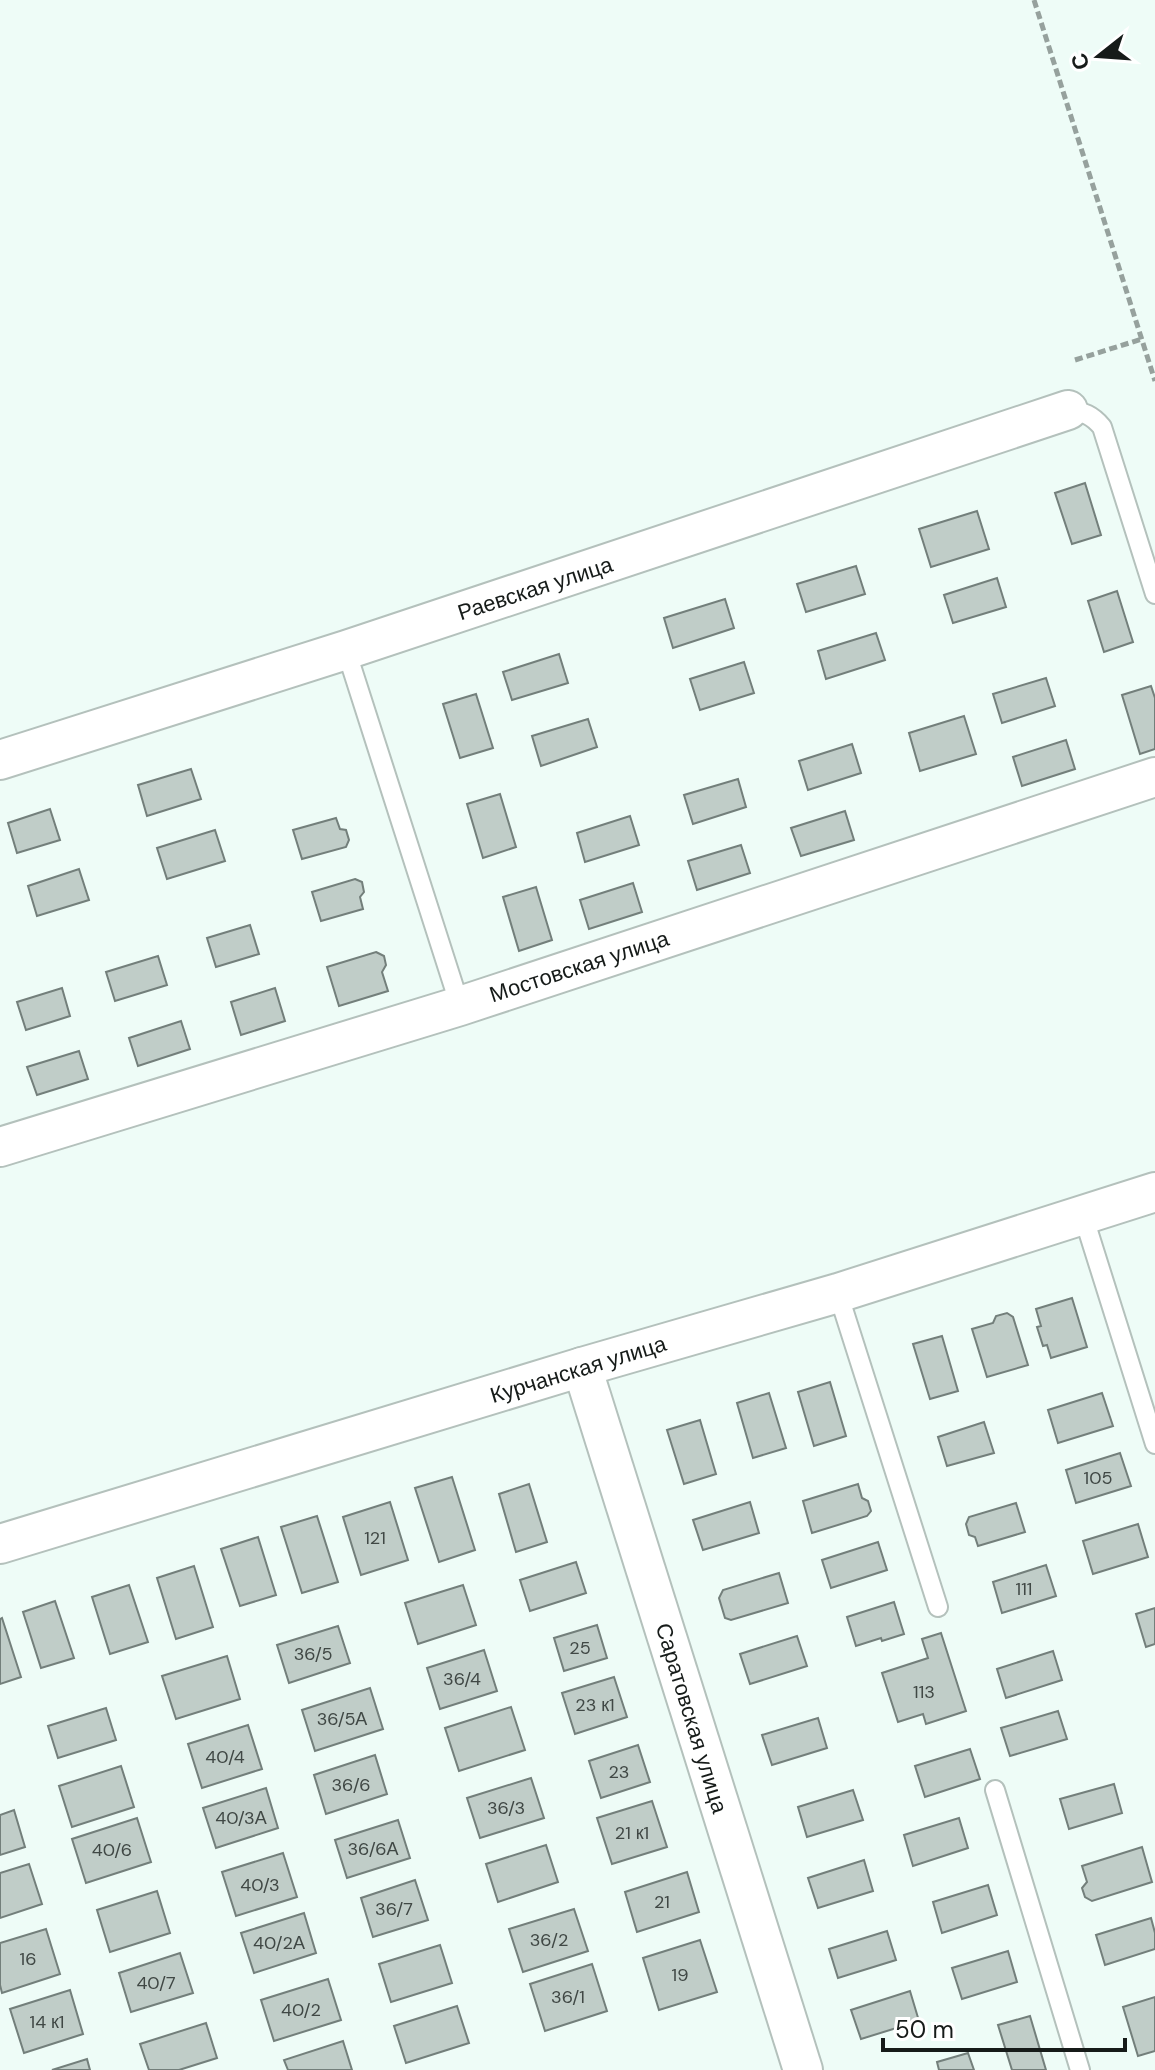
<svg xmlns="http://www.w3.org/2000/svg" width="1155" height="2070" font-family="'DM Sans',sans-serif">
<rect width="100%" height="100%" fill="#eefcf7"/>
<g fill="#c0cdc8" stroke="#737f7b" stroke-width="2">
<path d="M1085,483L1101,535L1072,544L1055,493Z"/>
<path d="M977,511L989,549L931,567L919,529Z"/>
<path d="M856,566L865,594L806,612L797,584Z"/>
<path d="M997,578L1006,607L953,623L944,595Z"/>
<path d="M1117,591L1133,642L1104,652L1088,601Z"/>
<path d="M725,599L734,628L673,648L664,618Z"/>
<path d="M876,633L885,660L826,679L818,651Z"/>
<path d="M559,654L568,683L512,700L503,672Z"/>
<path d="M744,662L754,693L700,710L690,679Z"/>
<path d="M1046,678L1055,706L1002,723L993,694Z"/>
<path d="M1151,686L1155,698V749L1140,754L1122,695Z"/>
<path d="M476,694L493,748L460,758L443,704Z"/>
<path d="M964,716L976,754L920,771L909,733Z"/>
<path d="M588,719L597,747L541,766L532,736Z"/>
<path d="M1066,740L1075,769L1022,786L1013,757Z"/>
<path d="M852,744L861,773L808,790L799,761Z"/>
<path d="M191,769L201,799L147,816L138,785Z"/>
<path d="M738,779L746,807L693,824L684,795Z"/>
<path d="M500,794L516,847L483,858L467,804Z"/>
<path d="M50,809L60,840L17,853L8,823Z"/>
<path d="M845,811L854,840L801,856L791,828Z"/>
<path d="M630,816L639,845L585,862L577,833Z"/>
<path d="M336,818L340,829L346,830L349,840L346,847L302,859L293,830Z"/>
<path d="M215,830L225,861L167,879L157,848Z"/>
<path d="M741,845L750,873L697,890L688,861Z"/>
<path d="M79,869L89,900L37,916L28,886Z"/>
<path d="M355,879L362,882L364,892L360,897L363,909L321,921L312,892Z"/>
<path d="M633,883L642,912L589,929L580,900Z"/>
<path d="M536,887L552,940L519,951L503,897Z"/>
<path d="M250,925L259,954L216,967L207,938Z"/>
<path d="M376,952L384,956L386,965L382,972L388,991L339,1006L327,967Z"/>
<path d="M158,956L167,985L115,1001L106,972Z"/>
<path d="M62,988L70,1016L26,1030L17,1002Z"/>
<path d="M275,988L285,1021L241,1035L231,1002Z"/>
<path d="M181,1021L190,1049L138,1066L129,1038Z"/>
<path d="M79,1051L88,1079L37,1095L27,1067Z"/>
<path d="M1072,1298L1087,1347L1051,1358L1047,1345L1043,1346L1037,1327L1041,1326L1036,1309Z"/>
<path d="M1007,1313L1013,1317L1028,1365L987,1377L972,1329L993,1323L996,1316Z"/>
<path d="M942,1336L958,1391L930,1399L913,1344Z"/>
<path d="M830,1382L846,1436L814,1446L798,1392Z"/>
<path d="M769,1393L786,1448L753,1458L737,1403Z"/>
<path d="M1102,1393L1113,1426L1058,1443L1048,1410Z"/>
<path d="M700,1420L716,1474L684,1484L667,1430Z"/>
<path d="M984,1422L994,1453L947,1466L938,1437Z"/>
<path d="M1120,1453L1131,1486L1076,1503L1066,1470Z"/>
<path d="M452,1477L475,1550L439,1562L415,1488Z"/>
<path d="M529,1484L547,1542L516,1552L499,1494Z"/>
<path d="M858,1484L862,1498L868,1501L871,1511L867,1516L812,1533L803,1501Z"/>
<path d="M390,1502L408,1560L361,1575L343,1517Z"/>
<path d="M750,1502L759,1533L703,1550L693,1520Z"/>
<path d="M1016,1503L1025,1532L978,1546L975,1537L969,1535L966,1524L969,1517Z"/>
<path d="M317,1516L338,1582L302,1593L281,1527Z"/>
<path d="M1138,1524L1148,1557L1093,1574L1083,1541Z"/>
<path d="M258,1537L276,1595L240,1606L221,1549Z"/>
<path d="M878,1542L887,1570L831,1588L822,1560Z"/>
<path d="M576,1562L586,1593L530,1611L520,1580Z"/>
<path d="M1046,1565L1056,1596L1002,1613L993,1582Z"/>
<path d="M194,1566L213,1627L176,1639L157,1578Z"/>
<path d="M779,1573L788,1603L731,1620L725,1618L719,1598L723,1590Z"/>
<path d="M129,1585L148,1642L110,1654L92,1597Z"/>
<path d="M463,1585L476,1625L418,1644L405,1603Z"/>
<path d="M55,1601L74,1658L41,1668L23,1612Z"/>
<path d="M894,1602L904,1634L882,1641L881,1638L856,1646L847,1617Z"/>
<path d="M1155,1608V1644L1146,1647L1136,1614Z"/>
<path d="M2,1618L21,1677L0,1684V1619Z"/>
<path d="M597,1625L607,1658L564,1671L554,1638Z"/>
<path d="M338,1626L350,1663L289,1683L277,1645Z"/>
<path d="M941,1633L966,1711L926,1724L923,1714L898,1722L882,1673L928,1658L922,1639Z"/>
<path d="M797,1636L807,1666L750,1684L740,1654Z"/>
<path d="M484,1650L497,1691L440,1709L427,1668Z"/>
<path d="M1053,1651L1062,1680L1006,1698L997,1669Z"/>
<path d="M227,1656L240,1699L176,1719L162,1676Z"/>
<path d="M614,1677L627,1717L575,1734L562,1693Z"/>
<path d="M370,1688L383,1729L315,1751L302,1710Z"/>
<path d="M511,1707L525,1750L459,1771L445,1728Z"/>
<path d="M106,1708L116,1740L58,1758L48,1726Z"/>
<path d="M1058,1711L1067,1739L1010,1756L1001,1728Z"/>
<path d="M818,1718L827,1748L772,1765L762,1735Z"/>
<path d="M248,1725L262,1769L202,1788L188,1744Z"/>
<path d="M638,1745L650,1782L601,1798L589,1761Z"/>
<path d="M970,1749L980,1779L925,1797L915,1766Z"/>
<path d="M375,1755L387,1794L326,1814L314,1775Z"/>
<path d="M121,1766L134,1807L72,1827L59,1786Z"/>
<path d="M531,1778L544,1818L480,1838L467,1798Z"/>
<path d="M1114,1784L1122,1813L1069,1829L1060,1799Z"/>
<path d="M266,1788L278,1828L216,1848L203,1808Z"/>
<path d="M853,1790L863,1820L807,1837L798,1807Z"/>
<path d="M652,1801L667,1847L612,1864L597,1818Z"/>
<path d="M14,1810L25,1847L0,1855V1815Z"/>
<path d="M137,1818L151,1862L86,1883L72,1839Z"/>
<path d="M959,1818L968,1848L913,1866L904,1835Z"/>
<path d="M398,1820L410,1858L347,1878L335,1840Z"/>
<path d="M546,1845L558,1882L498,1902L486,1864Z"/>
<path d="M1142,1847L1152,1882L1092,1901L1085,1897L1082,1888L1087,1882L1082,1866Z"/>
<path d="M283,1853L297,1897L236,1916L222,1872Z"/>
<path d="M864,1860L873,1891L818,1908L808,1878Z"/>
<path d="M29,1864L42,1904L0,1918V1873Z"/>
<path d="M687,1872L699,1912L637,1932L625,1892Z"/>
<path d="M415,1880L428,1920L373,1937L361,1898Z"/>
<path d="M988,1885L997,1915L942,1933L933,1902Z"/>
<path d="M157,1891L170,1933L110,1952L97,1910Z"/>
<path d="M574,1909L588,1951L523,1972L509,1929Z"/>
<path d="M304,1913L316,1953L254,1973L241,1933Z"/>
<path d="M1151,1918L1155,1933V1949L1105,1965L1096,1935Z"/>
<path d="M46,1929L60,1974L2,1993L0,1985V1943Z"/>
<path d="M887,1931L896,1960L838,1978L829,1949Z"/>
<path d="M700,1940L717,1992L659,2010L643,1958Z"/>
<path d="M440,1945L452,1983L391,2002L379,1964Z"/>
<path d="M1008,1951L1017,1982L962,1999L952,1968Z"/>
<path d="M180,1953L193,1993L131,2012L119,1973Z"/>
<path d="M592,1964L607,2011L545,2031L530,1984Z"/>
<path d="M328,1979L341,2020L274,2041L261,2000Z"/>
<path d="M70,1990L83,2034L24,2053L10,2009Z"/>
<path d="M910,1991L919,2021L861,2039L851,2010Z"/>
<path d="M1155,1997V2051L1138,2056L1123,2007Z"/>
<path d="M457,2006L469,2043L406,2063L394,2026Z"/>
<path d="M1030,2016L1046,2070H1012L998,2025Z"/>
<path d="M206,2023L217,2058L179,2070H149L140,2044Z"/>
<path d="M343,2041L352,2070H288L284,2060Z"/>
<path d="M968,2053L974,2070H939L937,2062Z"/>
<path d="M87,2059L90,2070H52Z"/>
</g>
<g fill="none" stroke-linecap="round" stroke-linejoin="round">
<defs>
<g id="service">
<path d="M1068,410C1084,412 1092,415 1102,427L1155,594"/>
<path d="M346,650L460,1006"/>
<path d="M1083,1215L1155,1444"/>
<path d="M838,1293L938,1607"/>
<path d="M995,1790L1080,2070"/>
</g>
<g id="minor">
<path d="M0,760L346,650L1068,410"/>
<path d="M0,1147L460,1006L1155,777"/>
<path d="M582,1367L803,2070"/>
<path d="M0,1544L582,1367L838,1293L1155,1192"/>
</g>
</defs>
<use href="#service" stroke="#b4c1bc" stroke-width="22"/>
<use href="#minor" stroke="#b4c1bc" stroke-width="42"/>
<g stroke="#96a19d" stroke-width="5" stroke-dasharray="8 4" stroke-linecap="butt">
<path d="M1034,0L1155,381"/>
<path d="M1075,360L1142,339"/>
</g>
<use href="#service" stroke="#fff" stroke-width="18"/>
<use href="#minor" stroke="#fff" stroke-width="38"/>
</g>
<g text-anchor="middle" stroke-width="7" stroke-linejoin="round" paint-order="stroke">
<g font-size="18" fill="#404845">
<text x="1098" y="1484">105</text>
<text x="375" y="1544">121</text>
<text x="1024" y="1595">111</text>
<text x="580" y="1654">25</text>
<text x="313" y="1660">36/5</text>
<text x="462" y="1685">36/4</text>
<text x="924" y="1698">113</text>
<text x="595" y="1711">23 к1</text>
<text x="342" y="1725">36/5А</text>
<text x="225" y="1763">40/4</text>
<text x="619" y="1778">23</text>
<text x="351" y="1791">36/6</text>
<text x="506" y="1814">36/3</text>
<text x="241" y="1824">40/3А</text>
<text x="632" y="1839">21 к1</text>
<text x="373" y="1855">36/6А</text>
<text x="112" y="1856">40/6</text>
<text x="260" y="1891">40/3</text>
<text x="662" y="1908">21</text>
<text x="394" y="1915">36/7</text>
<text x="549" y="1946">36/2</text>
<text x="279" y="1949">40/2А</text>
<text x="28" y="1965">16</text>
<text x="680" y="1981">19</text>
<text x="156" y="1989">40/7</text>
<text x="568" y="2003">36/1</text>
<text x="301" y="2016">40/2</text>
<text x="47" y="2028">14 к1</text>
</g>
<g font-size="22" fill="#161b19" stroke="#fff">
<text transform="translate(535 588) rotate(-18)" y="8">Раевская улица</text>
<text transform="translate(579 966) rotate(-18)" y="8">Мостовская улица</text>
<text transform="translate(578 1369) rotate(-17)" y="8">Курчанская улица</text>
<text transform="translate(692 1718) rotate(73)" y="8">Саратовская улица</text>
</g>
</g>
<g transform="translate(1099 56) rotate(253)" stroke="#ffffff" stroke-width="6" paint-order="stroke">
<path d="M0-6L14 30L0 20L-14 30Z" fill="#161b19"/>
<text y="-12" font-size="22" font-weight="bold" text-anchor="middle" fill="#161b19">С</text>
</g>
<path d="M883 2038v12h242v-12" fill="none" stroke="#161b19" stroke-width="4"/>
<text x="895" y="2038" font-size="24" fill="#161b19" stroke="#ffffff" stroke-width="6" paint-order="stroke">50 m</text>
</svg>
